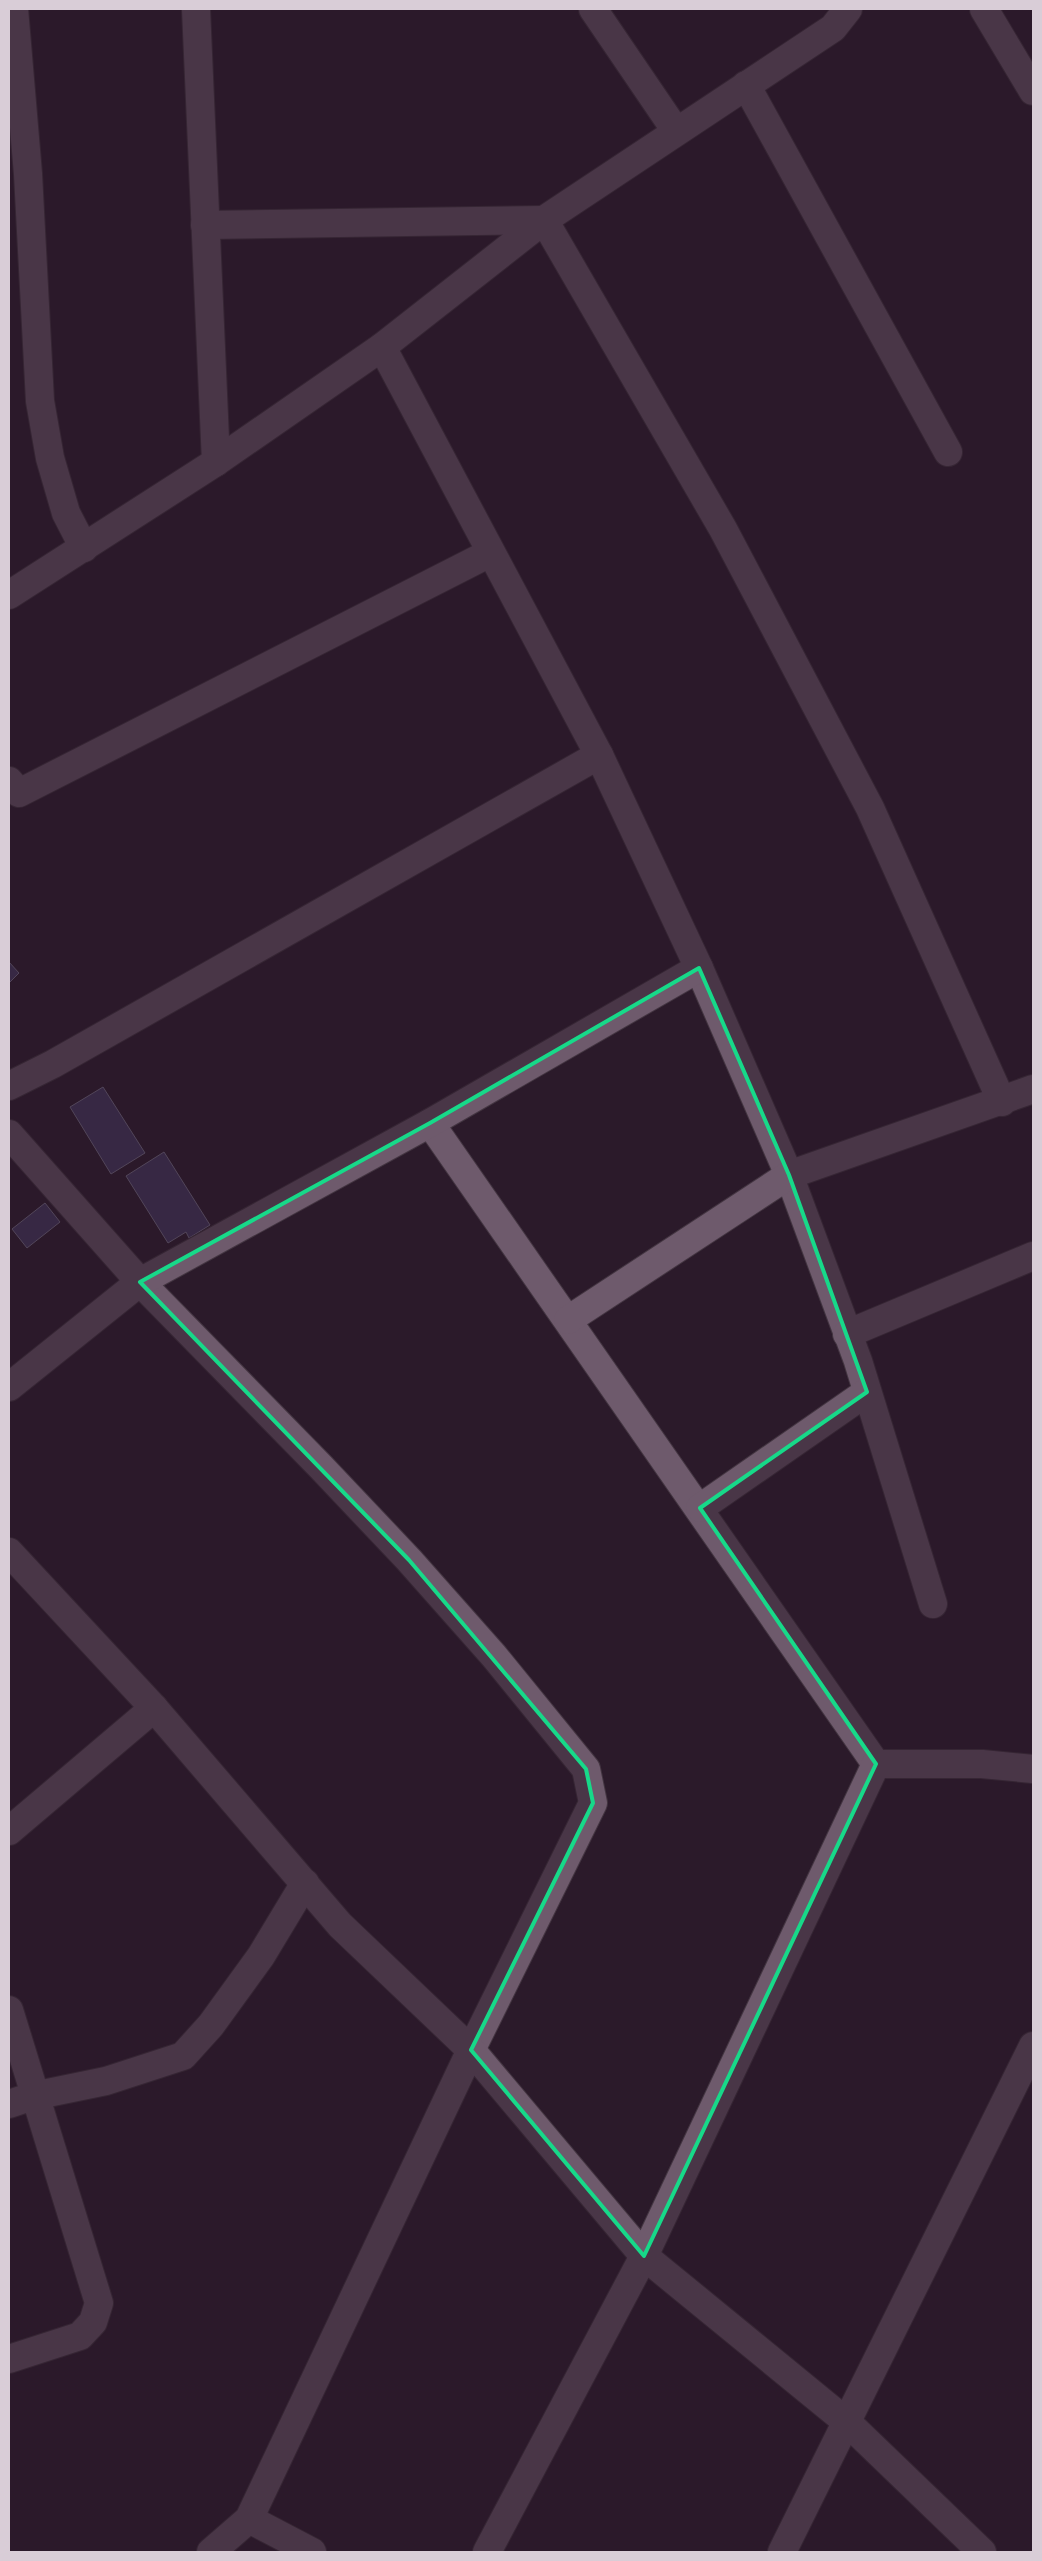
<svg xmlns="http://www.w3.org/2000/svg" width="1042" height="2561" font-family="'Public Sans',sans-serif">
<rect width="100%" height="100%" fill="#2b1a2a"/>
<g fill="#453a65" stroke="#807b93">
<path d="M9,962L19,973L9,983Z"/>
<path d="M103,1087L145,1153L111,1174L70,1107Z"/>
<path d="M164,1152L210,1225L189,1238L186,1232L168,1243L126,1176Z"/>
<path d="M45,1203L60,1222L27,1248L12,1229Z"/>
</g>
<g fill="none" stroke-linecap="round" stroke-linejoin="round">
<defs>
<g id="minor">
<path d="M14,9L28,174L40,401L50,458L66,513L84,548"/>
<path d="M196,9L216,462"/>
<path d="M593,9L676,131"/>
<path d="M984,9L1033,91"/>
<path d="M746,85L948,452"/>
<path d="M205,225L544,220L723,529L870,808L1002,1102"/>
<path d="M382,347L599,755L699,968L789,1175L858,1361L933,1604"/>
<path d="M9,595L216,462L382,347L544,220L833,28L848,9"/>
<path d="M9,781L19,793L490,553"/>
<path d="M9,1086L53,1064L599,755"/>
<path d="M430,1123L876,1764"/>
<path d="M9,1134L140,1282L321,1467L409,1560L494,1656L586,1769L593,1803L471,2050L249,2519L211,2552"/>
<path d="M568,1320L789,1175L1033,1089"/>
<path d="M847,1334L1033,1256"/>
<path d="M9,1387L140,1282L430,1123L699,968"/>
<path d="M700,1508L867,1392"/>
<path d="M9,1552L154,1708L340,1925L471,2050L644,2256L848,2423L982,2552"/>
<path d="M876,1764H982L1033,1769"/>
<path d="M9,1831L154,1708"/>
<path d="M9,2010L99,2303L93,2322L80,2336L9,2359"/>
<path d="M9,2104L33,2096L106,2081L183,2056L211,2025L261,1956L305,1883"/>
<path d="M249,2519L312,2552"/>
<path d="M487,2552L644,2256L876,1764"/>
<path d="M782,2552L1033,2046"/>
</g>
</defs>
<use href="#minor" stroke="#433541" stroke-width="30"/>
<use href="#minor" stroke="#6e5a6c" stroke-width="28"/>
</g>
<path d="M0 0H1042V2561H0ZM699,968L789,1175L867,1392L700,1508L876,1764L644,2256L471,2050L593,1803L586,1769L409,1560L140,1282L430,1123Z" fill="#2b1a2a" fill-opacity=".55" fill-rule="evenodd"/>
<path fill="none" stroke="#17d989" stroke-width="4" stroke-linejoin="round" d="M699,968L789,1175L867,1392L700,1508L876,1764L644,2256L471,2050L593,1803L586,1769L409,1560L140,1282L430,1123Z"/>
<rect width="1042" height="2561" fill="none" stroke="#d9cdd7" stroke-width="20"/>
</svg>
